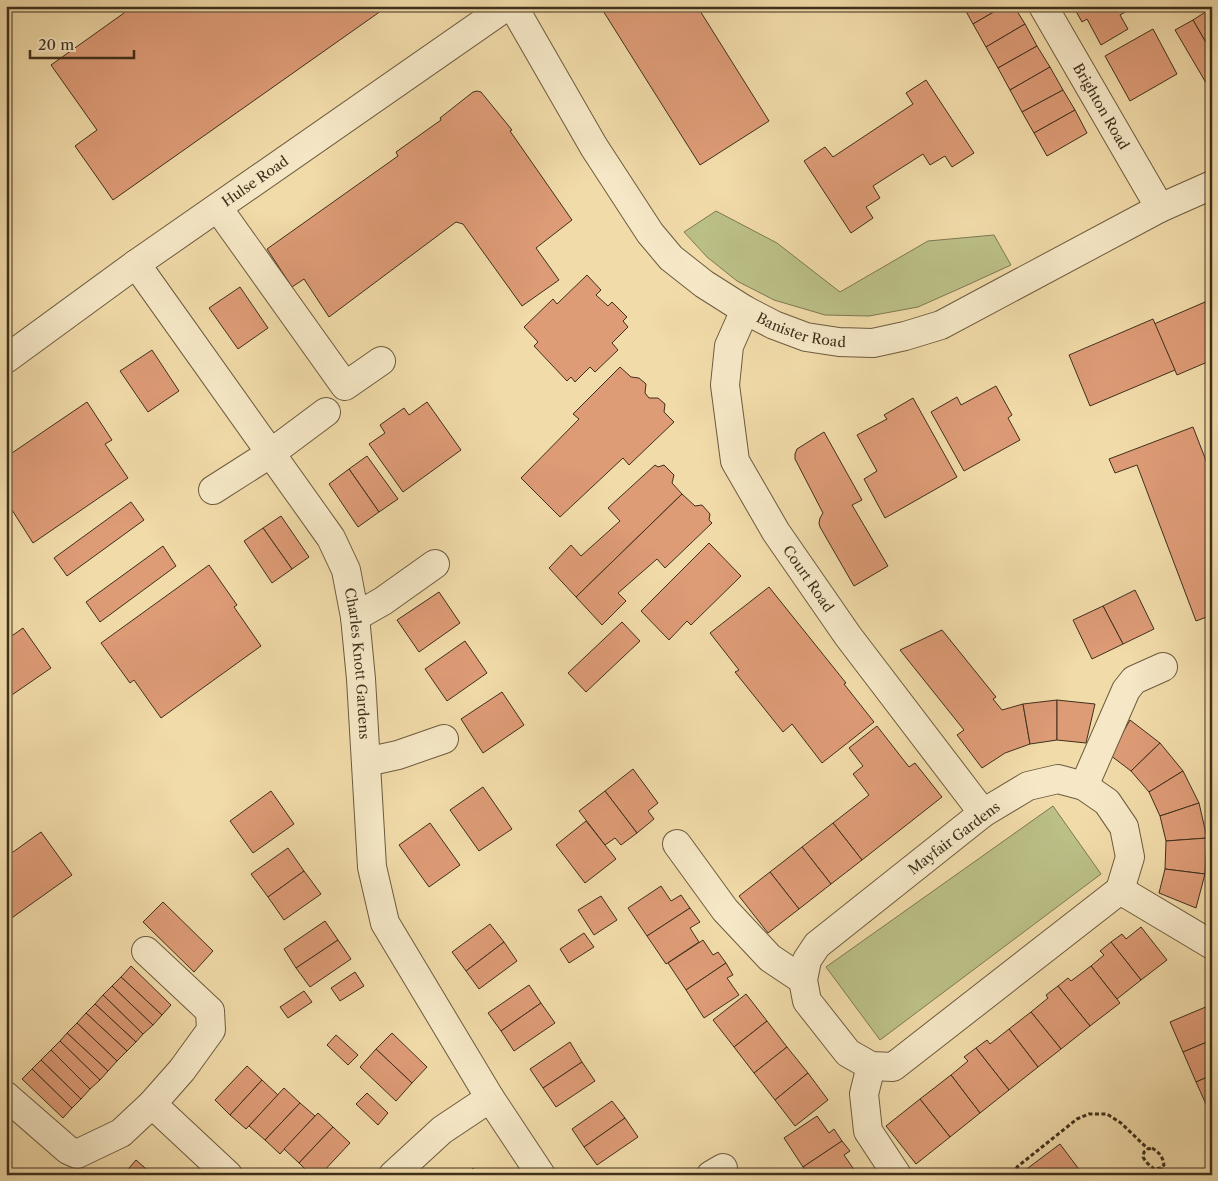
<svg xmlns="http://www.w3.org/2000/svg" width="1218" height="1181" font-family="'Libre Caslon Text',serif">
<rect width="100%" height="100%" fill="#f1dba9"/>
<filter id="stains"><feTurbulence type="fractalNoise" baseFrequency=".004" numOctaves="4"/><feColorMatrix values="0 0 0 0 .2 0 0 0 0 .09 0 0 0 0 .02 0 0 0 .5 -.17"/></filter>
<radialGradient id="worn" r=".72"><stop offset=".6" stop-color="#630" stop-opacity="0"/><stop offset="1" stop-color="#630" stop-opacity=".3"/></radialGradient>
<g fill="#bbc087" stroke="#7d7852">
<path d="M716,211L777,243L840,292L928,241L994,235L1011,265L963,287L918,307L869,316L825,315L774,300L737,281L707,257L684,232Z"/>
<path d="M1053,806L1101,874L880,1040L826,967Z"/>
</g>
<g fill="#dd9b76" stroke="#3f301c">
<path d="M120,6H388L113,200L75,146L97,130L51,65L124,13Z"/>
<path d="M600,6H697L769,121L700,165Z"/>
<path d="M963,6H1004L973,24Z"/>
<path d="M1004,6H1014L1025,24L986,47L973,24Z"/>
<path d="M1073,6H1131L1132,8L1120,15L1128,29L1101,45L1087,19L1082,22Z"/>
<path d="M1210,9L1212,11V53L1193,20Z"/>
<path d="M1193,20L1212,53V93L1175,30Z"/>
<path d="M1025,24L1037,46L998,68L986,47Z"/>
<path d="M1153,29L1177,74L1130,101L1105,56Z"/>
<path d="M1037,46L1050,67L1010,90L998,68Z"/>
<path d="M1050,67L1063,90L1022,112L1010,90Z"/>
<path d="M926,80L974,153L952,167L945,156L930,165L923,154L873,186L880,198L866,207L873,218L851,233L804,161L825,147L833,157L913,104L906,93Z"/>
<path d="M1063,90L1075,110L1034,133L1022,112Z"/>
<path d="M477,91L481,92L512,130L510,131L572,220L536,248L559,280L522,306L463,224L456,222L329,317L304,279L292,287L267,249L398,156L396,152L441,120L440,118L473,92Z"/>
<path d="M1075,110L1087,133L1047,156L1034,133Z"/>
<path d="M587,275L601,290L596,295L608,306L612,302L627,317L623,321L628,327L612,343L618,350L595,372L590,367L575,382L571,377L567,381L534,346L538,342L524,327L553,299L557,304Z"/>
<path d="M240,287L268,328L238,349L209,308Z"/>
<path d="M1212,299V360L1177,375L1154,324Z"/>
<path d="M1153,319L1175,370L1090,406L1069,355Z"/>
<path d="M152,350L179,391L148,412L120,371Z"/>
<path d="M620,367L631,377L639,378L646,384L645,393L649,398H658L665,404L664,412L674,422L629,465L623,458L560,517L521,478L579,419L573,414Z"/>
<path d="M996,386L1012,415L1008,418L1020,440L964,471L931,412L957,397L961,405Z"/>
<path d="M913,398L957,477L885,518L864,479L877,471L857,435L887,419L884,415Z"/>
<path d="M87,402L112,440L105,444L128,478L33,543L12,510L6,514V457Z"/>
<path d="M427,402L461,450L403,492L369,444L385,433L380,425L404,408L409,415Z"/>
<path d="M1193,427L1212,476V615L1196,621L1137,465L1115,473L1109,459Z"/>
<path d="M824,432L862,500L852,505L888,566L854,586L820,527L819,523L820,518L823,513L795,459V454L797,449Z"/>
<path d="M367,456L398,499L379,512L349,469Z"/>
<path d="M655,465L658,467L664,465L674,475L672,483L682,494L576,597L549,568L571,545L581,556L620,521L608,508Z"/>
<path d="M349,469L379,512L358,527L329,484Z"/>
<path d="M682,494L695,506L702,505L710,514L709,520L712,523L665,568L657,559L618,593L626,601L602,625L576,597Z"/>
<path d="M131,502L144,520L67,576L54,558Z"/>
<path d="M281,516L309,557L292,569L263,528Z"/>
<path d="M263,528L292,569L272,583L244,541Z"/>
<path d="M709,543L741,576L691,625L687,621L669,640L641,611Z"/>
<path d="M163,546L176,566L100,622L86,602Z"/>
<path d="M209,565L237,605L234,607L261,646L161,718L134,680L130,683L101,643Z"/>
<path d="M769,587L846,683L844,684L874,722L822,763L792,724L783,732L735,672L739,670L710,633Z"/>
<path d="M1135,590L1154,629L1123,644L1103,606Z"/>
<path d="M439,592L460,623L419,652L397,620Z"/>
<path d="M1103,606L1123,644L1092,659L1073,620Z"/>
<path d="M622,622L640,641L586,692L568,673Z"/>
<path d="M23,628L51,668L6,699V640Z"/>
<path d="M942,630L996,697L993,699L1002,710L1023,704L1030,744L1005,753L982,768L957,735L964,730L900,650Z"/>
<path d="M465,641L487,673L447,701L425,669Z"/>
<path d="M502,692L524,725L483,753L461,719Z"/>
<path d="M1057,700V740L1030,744L1023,704Z"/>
<path d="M1057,700L1095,704L1086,743L1057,740Z"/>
<path d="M1130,720L1160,743L1131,771L1110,755Z"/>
<path d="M877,726L909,767L915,763L942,797L862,860L833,823L869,795L853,774L863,766L849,748Z"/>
<path d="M1160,743L1183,771L1149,792L1131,771Z"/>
<path d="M633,769L658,803L648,811L654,819L637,833L605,791Z"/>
<path d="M1183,771L1199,803L1160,816L1149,792Z"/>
<path d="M483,787L512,829L479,851L450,810Z"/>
<path d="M271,791L294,824L253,853L230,821Z"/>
<path d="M605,791L637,833L621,845L615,838L605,845L579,811Z"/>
<path d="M1199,803L1207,838L1166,841L1160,816Z"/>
<path d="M586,821L616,859L585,883L556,845Z"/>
<path d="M430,823L460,865L429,887L399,845Z"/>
<path d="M833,823L862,860L831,884L802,847Z"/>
<path d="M41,832L72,875L6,922V857Z"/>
<path d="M1207,838L1205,874L1165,869L1166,841Z"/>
<path d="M802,847L831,884L799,909L770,872Z"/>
<path d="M288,848L304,871L268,897L251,874Z"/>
<path d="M1165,869L1205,874L1196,908L1159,893Z"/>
<path d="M304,871L321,894L284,920L268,897Z"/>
<path d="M770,872L799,909L768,933L739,896Z"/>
<path d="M661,886L671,901L681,895L690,908L647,936L628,908Z"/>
<path d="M601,896L617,920L594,935L578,910Z"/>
<path d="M163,902L213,951L194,972L143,922Z"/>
<path d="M690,908L700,922L690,928L699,942L666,964L647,936Z"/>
<path d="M325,921L338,940L296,968L284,949Z"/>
<path d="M490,924L504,942L466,971L452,952Z"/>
<path d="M1141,927L1167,960L1141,980L1111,942L1122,934L1126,939Z"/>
<path d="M584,933L594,947L569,963L560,949Z"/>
<path d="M338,940L351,959L310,987L296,968Z"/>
<path d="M703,940L713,955L718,952L726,963L686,990L668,963Z"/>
<path d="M504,942L517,961L479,989L466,971Z"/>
<path d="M1111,942L1141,980L1117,999L1091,966L1104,955L1100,951Z"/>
<path d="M726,963L733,975L727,978L739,995L704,1018L686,990Z"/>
<path d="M131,966L171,1005L162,1015L121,977Z"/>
<path d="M1091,966L1120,1003L1090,1026L1058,986L1068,978L1071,981Z"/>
<path d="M355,972L364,986L340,1001L331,988Z"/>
<path d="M121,977L162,1015L153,1025L112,986Z"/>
<path d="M529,985L541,1003L501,1031L488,1013Z"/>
<path d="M112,986L153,1025L143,1034L103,995Z"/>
<path d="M1058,986L1090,1026L1061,1049L1031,1012L1048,998L1046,995Z"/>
<path d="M304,991L312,1002L288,1018L280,1007Z"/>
<path d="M746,994L767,1021L734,1047L713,1020Z"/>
<path d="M103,995L143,1034L136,1042L95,1004Z"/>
<path d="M541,1003L555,1023L514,1051L501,1031Z"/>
<path d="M95,1004L136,1042L127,1051L86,1013Z"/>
<path d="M1208,1006L1212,1015V1040L1183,1052L1170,1022Z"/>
<path d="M1031,1012L1061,1049L1038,1067L1009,1029Z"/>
<path d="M86,1013L127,1051L117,1061L77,1023Z"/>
<path d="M767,1021L787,1047L754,1073L734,1047Z"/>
<path d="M77,1023L117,1061L108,1071L67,1033Z"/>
<path d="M1009,1029L1038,1067L1009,1090L976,1048L987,1040L990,1044Z"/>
<path d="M67,1033L108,1071L100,1080L60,1041Z"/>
<path d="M392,1033L427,1067L412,1083L376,1049Z"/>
<path d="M336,1035L358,1055L348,1065L327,1045Z"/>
<path d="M1212,1040V1075L1196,1082L1183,1052Z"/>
<path d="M60,1041L100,1080L90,1089L51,1050Z"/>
<path d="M570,1042L582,1062L543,1088L530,1069Z"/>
<path d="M787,1047L808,1073L775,1100L754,1073Z"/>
<path d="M976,1048L1009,1090L980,1113L951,1075L968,1061L964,1057Z"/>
<path d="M376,1049L412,1083L396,1101L360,1067Z"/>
<path d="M51,1050L90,1089L81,1099L41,1060Z"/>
<path d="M41,1060L81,1099L72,1108L32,1069Z"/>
<path d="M582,1062L595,1081L556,1107L543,1088Z"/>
<path d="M247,1066L262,1080L230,1115L215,1100Z"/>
<path d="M32,1069L72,1108L63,1118L22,1079Z"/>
<path d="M808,1073L828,1100L795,1126L775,1100Z"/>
<path d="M951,1075L980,1113L950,1137L920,1099Z"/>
<path d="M1212,1075V1113H1210L1196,1082Z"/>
<path d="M262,1080L278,1095L246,1129L230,1115Z"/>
<path d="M284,1088L300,1103L265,1140L249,1126Z"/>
<path d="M367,1093L388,1113L378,1125L356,1104Z"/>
<path d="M920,1099L950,1137L916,1164L886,1126Z"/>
<path d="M612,1101L625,1118L584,1147L572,1129Z"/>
<path d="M300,1103L315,1116L280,1154L265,1140Z"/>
<path d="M318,1113L333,1127L299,1163L284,1149Z"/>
<path d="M817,1116L829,1133L834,1129L842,1141L803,1167L784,1138Z"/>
<path d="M625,1118L638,1137L597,1165L584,1147Z"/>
<path d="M333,1127L350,1143L320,1175H311L299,1163Z"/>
<path d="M842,1141L850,1151L844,1155L855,1171L849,1175H808L803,1167Z"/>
<path d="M1060,1144L1081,1172L1076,1175H1027L1024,1171Z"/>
<path d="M136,1160L153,1175H123Z"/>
<path d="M473,1168L480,1175H466Z"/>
</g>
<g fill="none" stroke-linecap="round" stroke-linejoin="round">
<defs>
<g id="minor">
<path id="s1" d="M513,6L594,147L650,233L671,258L704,284L745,310L774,325L806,337L839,342L873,343L905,336L941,325L1160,208L1212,185"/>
<path id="s2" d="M1043,6L1160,208"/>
<path d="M218,208L345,386L381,361"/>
<path id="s3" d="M136,264L331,538L346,570L355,617L361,679L372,867L385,923L490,1098L541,1175"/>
<path id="s4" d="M745,310L729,346L725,385L735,461L776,532L848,636L983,813"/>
<path id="s5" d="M6,359L136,264L507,6"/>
<path d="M213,490L271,453L326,412"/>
<path d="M355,617L383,601L435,564"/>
<path d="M366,762L398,755L444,739"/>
<path d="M1058,779L1084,786L1107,802L1124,827L1130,857L1120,890L893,1067L871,1066L848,1053L807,1001L803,980L807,960L817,945L983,813L1028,786Z"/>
<path d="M1084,786L1126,690L1134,680L1163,667"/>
<path d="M677,844L725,910L770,958L803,980"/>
<path d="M1120,890L1212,945"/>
<path d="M871,1066L864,1094L868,1131L897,1175"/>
<path d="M6,1096L68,1150L77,1154L121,1133L152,1104L182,1070L211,1030L210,1011L146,951"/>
<path d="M152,1104L228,1175"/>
<path d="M393,1175L442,1130L490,1098"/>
<path d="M711,1175L723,1168"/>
</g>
</defs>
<use href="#minor" stroke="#6c5b3f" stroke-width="30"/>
<g stroke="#3f301c" stroke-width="3" stroke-dasharray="4 2.5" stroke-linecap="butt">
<path d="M1152,1148C1159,1152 1163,1157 1164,1165L1161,1168L1154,1169L1146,1162L1143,1157L1144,1152L1148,1149Z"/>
<path d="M1161,1168L1165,1175"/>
<path d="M1015,1175L1017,1167L1077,1119L1089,1114H1107L1121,1123L1148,1149"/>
</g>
<use href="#minor" stroke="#f6e8c7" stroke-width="28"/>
</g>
<g text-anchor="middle" stroke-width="5" stroke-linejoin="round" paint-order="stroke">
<g font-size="14" fill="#3f301c" stroke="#f6e8c7">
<text dy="5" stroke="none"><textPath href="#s2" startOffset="116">Brighton Road</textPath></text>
<text dy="5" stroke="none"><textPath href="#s5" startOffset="306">Hulse Road</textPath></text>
<text dy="5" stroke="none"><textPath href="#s1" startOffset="449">Banister Road</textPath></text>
<text dy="5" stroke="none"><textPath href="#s4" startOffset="294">Court Road</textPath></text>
<text dy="5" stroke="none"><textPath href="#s3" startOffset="466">Charles Knott Gardens</textPath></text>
<text transform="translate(954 838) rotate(-37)" y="5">Mayfair Gardens</text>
</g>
</g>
<rect width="1218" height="1181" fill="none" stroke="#f1dba9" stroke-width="25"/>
<rect x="8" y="8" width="1203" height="1166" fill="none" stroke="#3f301c" stroke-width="2.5"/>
<rect x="12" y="12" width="1193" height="1156" fill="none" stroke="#3f301c"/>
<path d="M30 50v8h104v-8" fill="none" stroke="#3f301c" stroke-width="2.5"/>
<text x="38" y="50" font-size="15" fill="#3f301c" stroke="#f6e8c7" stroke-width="4" paint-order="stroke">20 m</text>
<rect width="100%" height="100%" filter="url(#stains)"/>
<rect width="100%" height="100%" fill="url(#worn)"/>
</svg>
